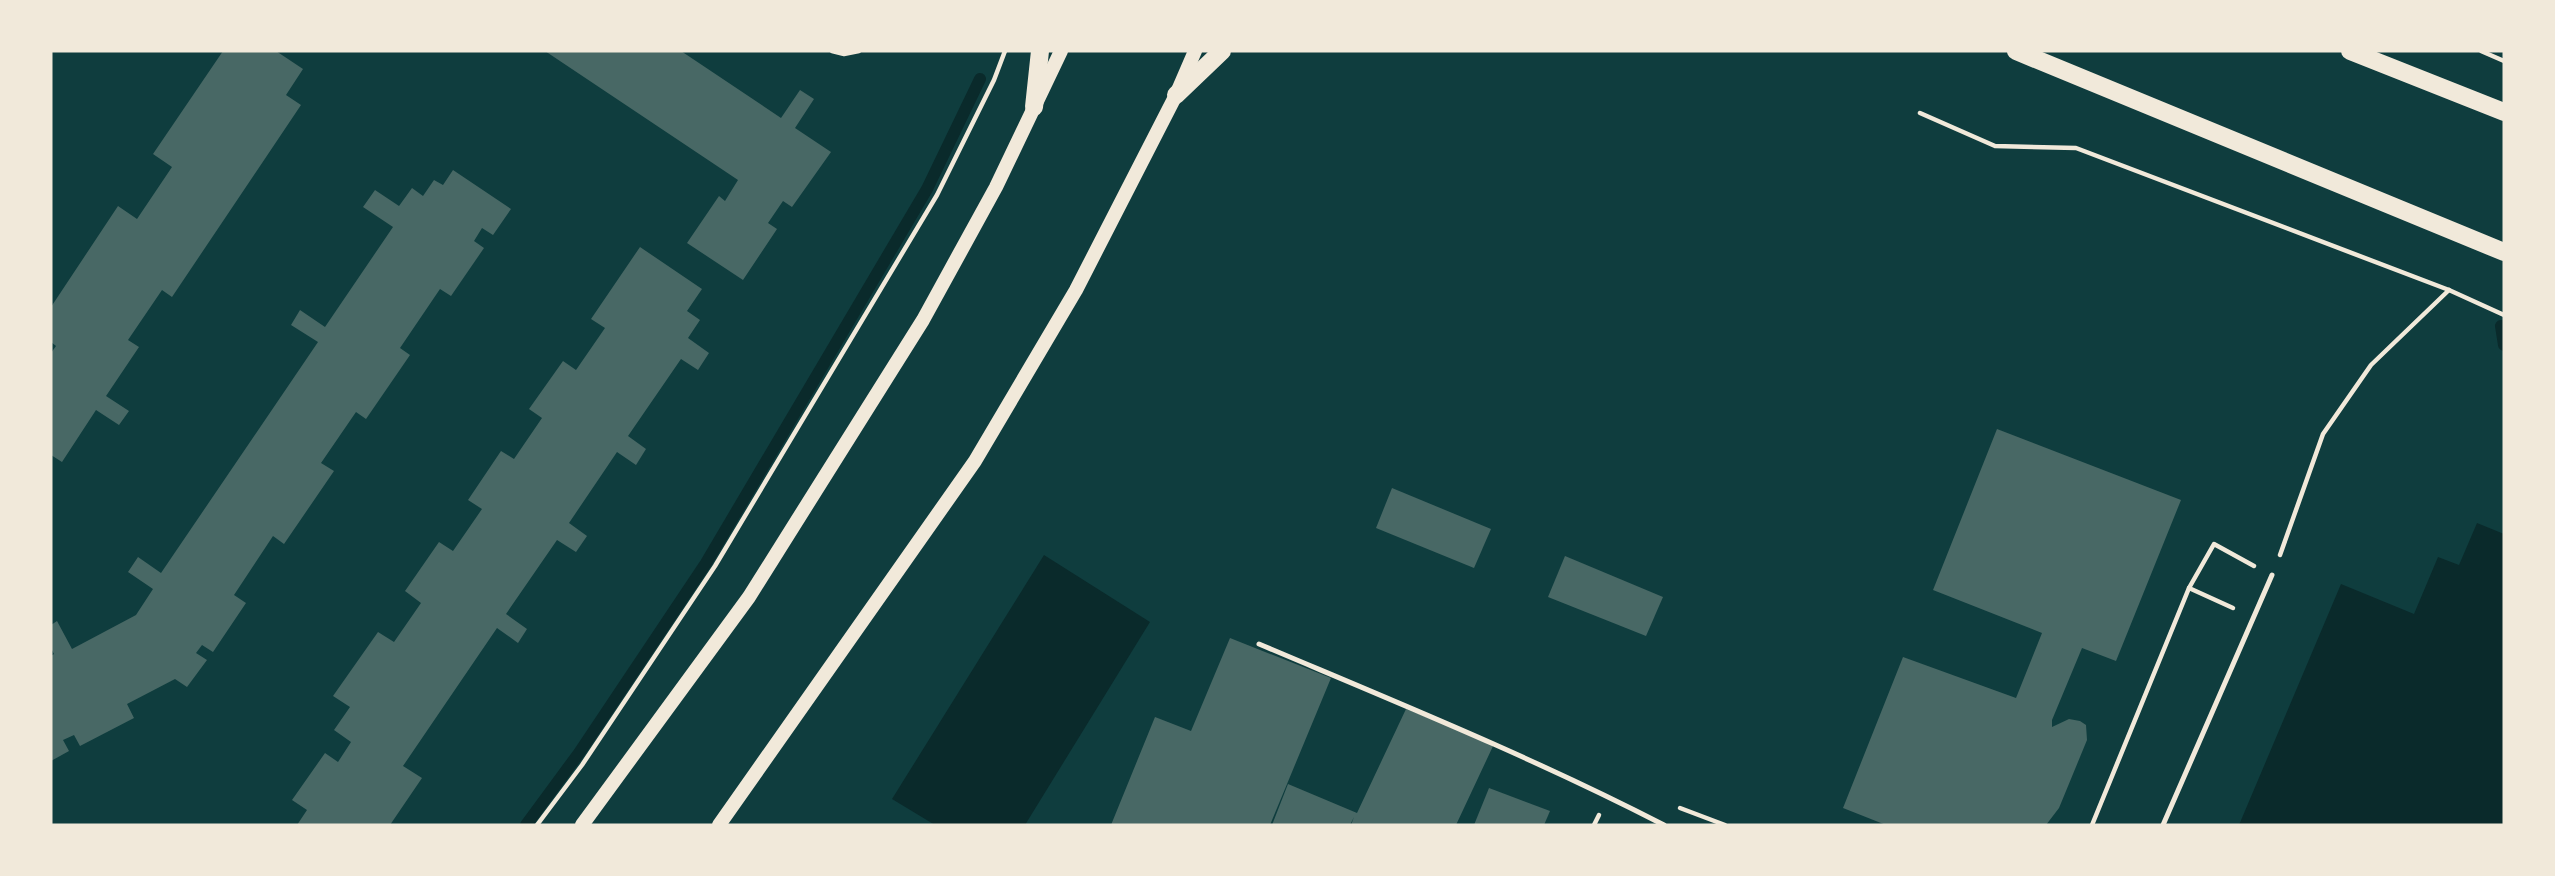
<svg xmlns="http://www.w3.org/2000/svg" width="2555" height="876" font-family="Arial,sans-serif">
<rect width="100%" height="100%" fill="#0f3d3e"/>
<g fill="#0a2a2b">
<path d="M2477,523L2504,534V825H2239L2341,584L2414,614L2438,557L2459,565Z"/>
<path d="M1044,555L1150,622L1025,825H935L892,799Z"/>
</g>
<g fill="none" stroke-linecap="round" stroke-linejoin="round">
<g stroke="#0a2a2b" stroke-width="12">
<path d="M2501,326L2504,345"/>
<path d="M526,825L579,753L706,563L927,189L980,79"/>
</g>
</g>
<g fill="#486865">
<path d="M223,51H276L303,69L286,95L301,105L172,297L162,290L128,340L139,347L106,396L129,411L119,425L96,410L62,462L51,455V353L56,346L51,342V307L118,206L137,219L172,167L153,154Z"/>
<path d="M545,51H681L781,118L800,90L814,99L795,128L831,152L792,207L783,201L768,223L777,229L743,280L687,243L719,196L725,201L738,180Z"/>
<path d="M453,170L511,209L493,235L482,228L474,241L484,248L451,296L440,289L400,348L410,355L366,419L356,412L321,463L334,471L284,544L273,536L234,595L246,603L213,652L202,645L196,653L207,660L187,687L175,679L127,704L134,718L80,746L74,735L63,740L69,751L51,761V656L54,654L51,648V625L57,621L72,649L136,615L153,589L128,572L138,557L161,573L318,342L291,325L300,310L325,327L393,227L363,207L375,190L399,206L412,188L423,196L434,180L443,185Z"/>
<path d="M640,247L702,289L687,311L700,320L688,338L709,353L698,370L681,359L628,436L646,449L636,465L617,452L569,523L587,536L576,552L557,540L506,614L527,629L518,643L497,628L403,766L422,778L390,825H297L307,810L292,800L325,753L338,762L351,742L334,730L350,707L333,696L378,632L394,642L421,603L405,591L439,542L453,551L482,509L468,500L501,451L514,459L542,418L529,409L563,361L576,370L605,328L591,319Z"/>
<path d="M1997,429L2181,500L2116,661L2082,648L2052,720V727L2069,719L2080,721L2086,725L2087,740L2059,808L2046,825H1886L1843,808L1903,657L2016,698L2042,633L1933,590Z"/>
<path d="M1392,488L1491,529L1474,568L1376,528Z"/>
<path d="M1565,556L1663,597L1646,636L1548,597Z"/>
<path d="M1230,638L1331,678L1270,825H1111L1155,717L1191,731Z"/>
<path d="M1406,709L1494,744L1456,825H1351L1354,817L1350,825H1272L1288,784L1357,813Z"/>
<path d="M1489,788L1550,811L1544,825H1474Z"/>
</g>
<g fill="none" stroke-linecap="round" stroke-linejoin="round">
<g stroke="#f1e9da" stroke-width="4.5">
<path d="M832,51L844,54L859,51"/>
<path d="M2481,51L2504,61"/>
<path d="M1920,113L1995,146L2076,148L2449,290L2504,315"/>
<path d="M2280,555L2323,434L2371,365L2449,290"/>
<path d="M2189,588L2233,608"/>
<path d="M1680,808L1725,825"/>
<path d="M537,825L582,765L715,566L937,195L994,80L1005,51"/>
<path d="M1594,825L1599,815"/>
<path d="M2092,825L2189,588L2214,544L2254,566"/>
</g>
<g stroke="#f1e9da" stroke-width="5">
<path d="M1259,644C1396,702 1532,757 1664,825"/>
<path d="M2163,825L2272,575"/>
</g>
<g stroke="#f1e9da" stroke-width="14">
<path d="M582,825L749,597L923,320L996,187L1061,51"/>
<path d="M719,825L975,461L1076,290L1176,95L1195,51"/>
</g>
<g stroke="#f1e9da" stroke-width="18">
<path d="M2016,51L2504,252"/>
<path d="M2350,51L2504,112"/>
<path d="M1176,95L1222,51"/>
<path d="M1034,107L1040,51"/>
</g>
</g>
<rect width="2555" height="876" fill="none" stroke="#f1e9da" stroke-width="105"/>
</svg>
